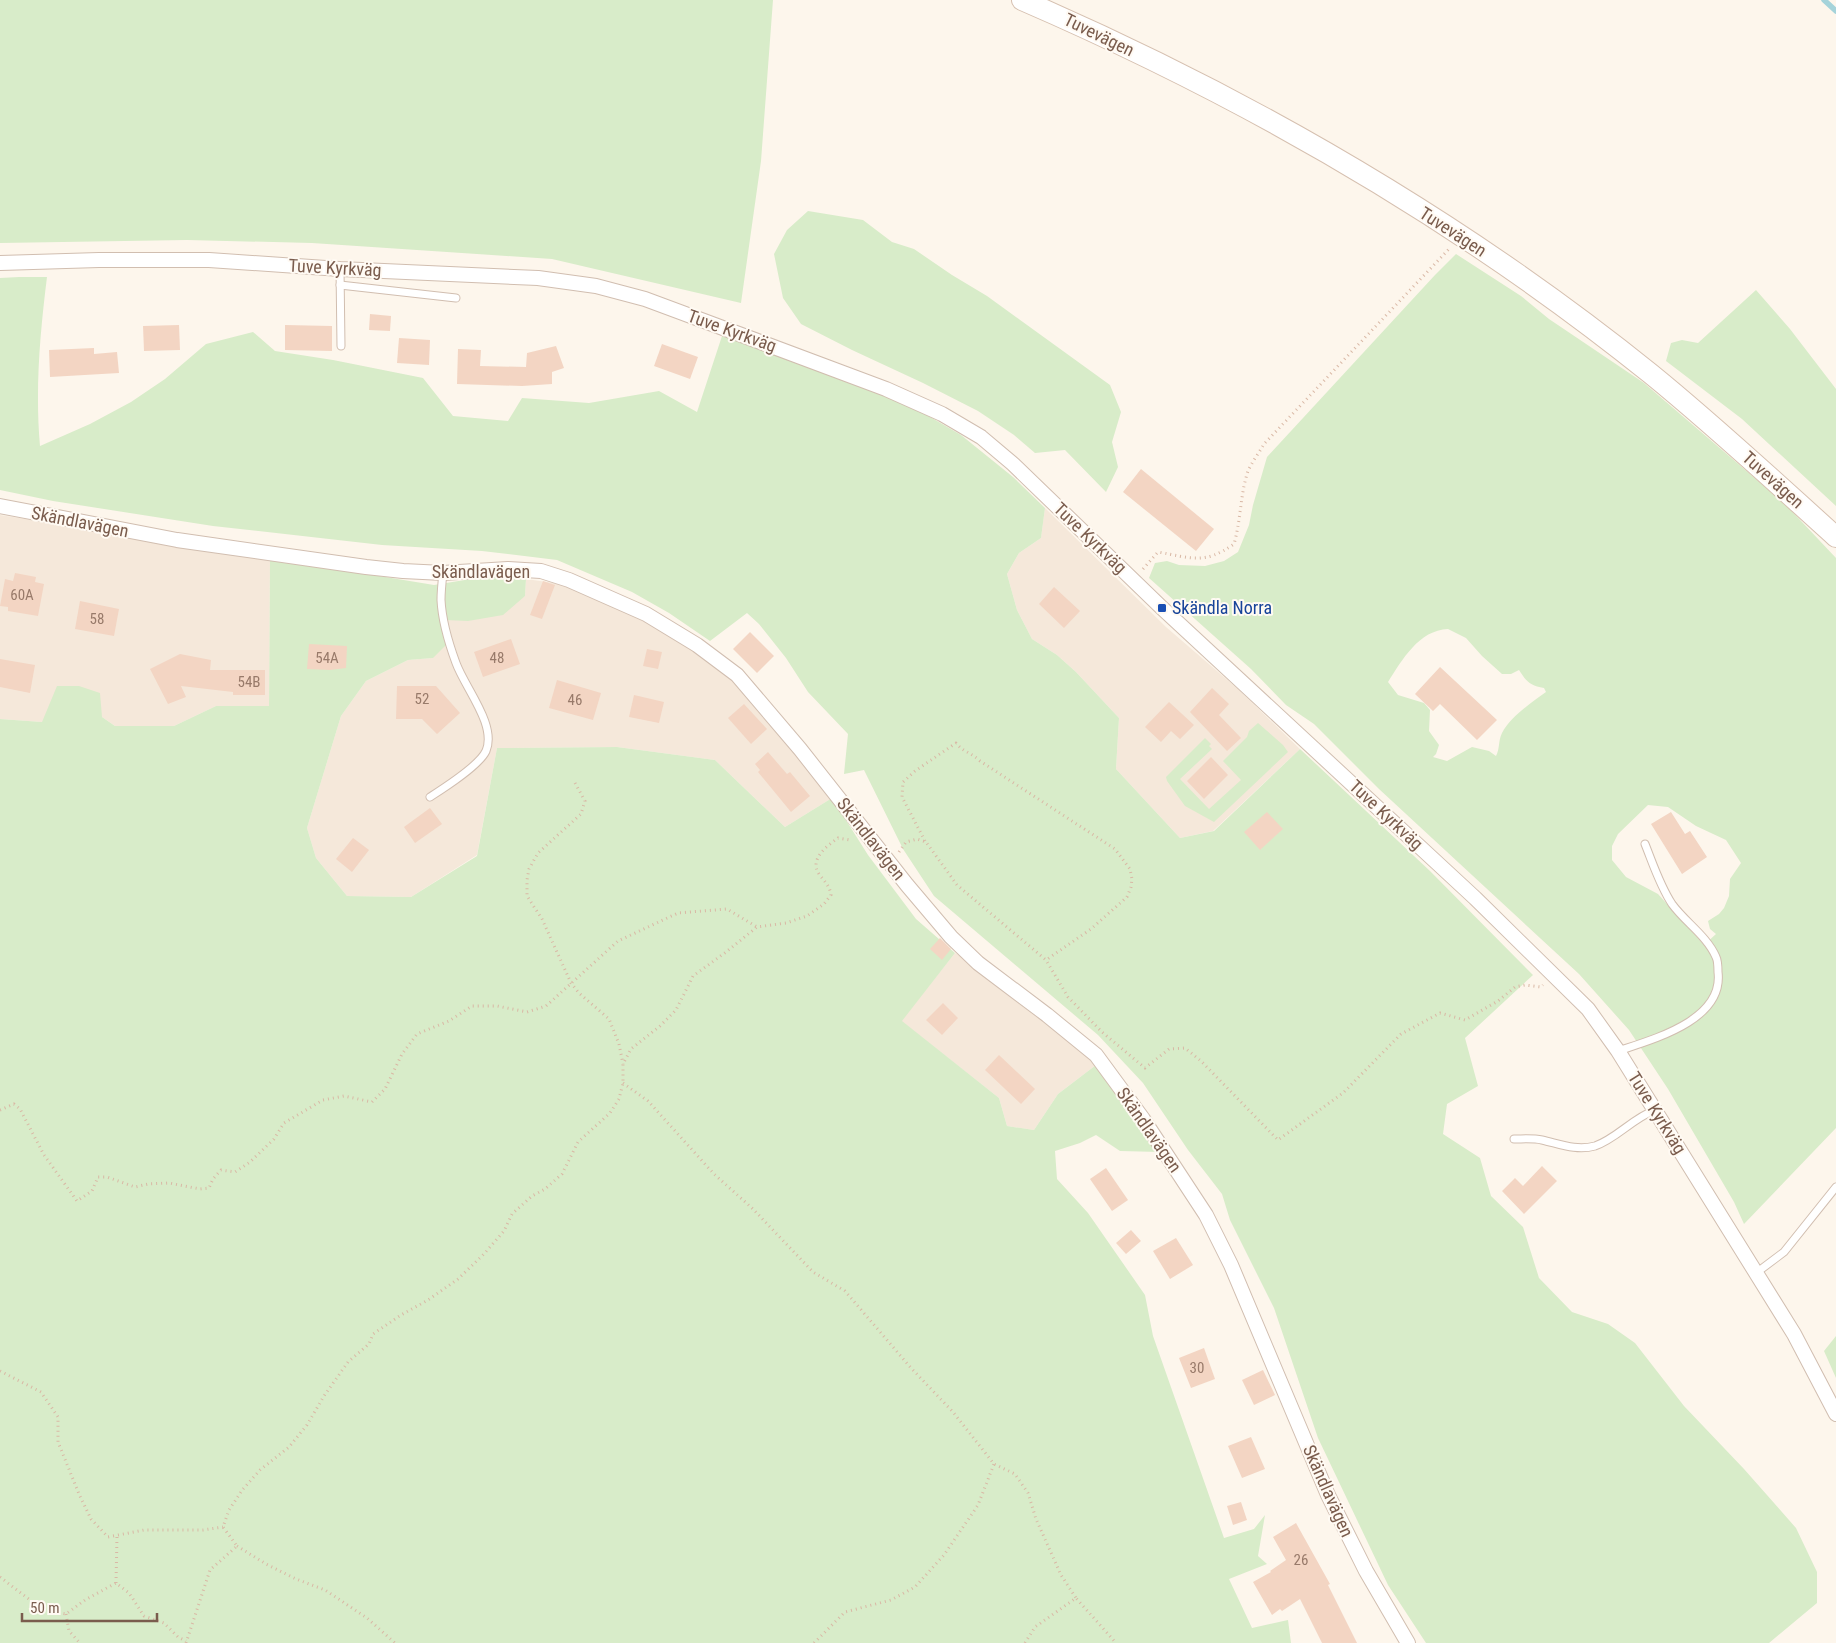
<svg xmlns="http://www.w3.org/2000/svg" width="1836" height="1643" font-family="'Roboto Condensed',sans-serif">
<rect width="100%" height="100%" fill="#fdf6ec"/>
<g fill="#f5e8da">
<path d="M1045,508L1166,627L1239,690L1300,749L1213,831L1180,838L1116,769L1119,718L1076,672L1057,655L1032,639L1017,610L1007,574L1019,553L1041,538Z"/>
<path d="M0,515L270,558L269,706H216L174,726H115L102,717L42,722L0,719Z"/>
<path d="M526,579L561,584L642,616L740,681L832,798L785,827L715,760L617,747L497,748L477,855L411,897L347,896L316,858L307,828L341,716L366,681L408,660L433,658L445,619L525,596Z"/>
<path d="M955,953L990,973L1061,1032L1096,1065L1058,1094L1034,1130L1007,1126L999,1098L901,1021Z"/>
</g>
<g fill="#d8ecc9" fill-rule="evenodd">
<path d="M0,0H773L761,161L741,303L552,259L312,243L187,240L0,243Z"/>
<path d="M808,211L863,220L892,242L914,249L952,275L987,296L1110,385L1121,412L1112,442L1118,467L1106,492L1065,450L1035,453L1014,435L978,411L923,383L852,350L801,324L783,298L774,254L787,230Z"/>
<path d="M1456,254L1521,296L1549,319L1644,383L1785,504L1836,558V1128L1744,1224L1734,1202L1668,1089L1629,1030L1579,974L1379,789L1314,724L1286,705L1251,669L1149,578L1155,563L1167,561L1179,565L1205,566L1224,561L1238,552L1249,525L1253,505L1267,457L1435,275ZM1448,629L1466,638L1482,656L1502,674H1511L1519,670C1526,681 1530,686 1544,688L1546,692C1531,703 1511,716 1502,733C1498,741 1500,749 1496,756L1489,751L1472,747L1447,761L1433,757L1436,754L1439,745L1429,731L1430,710L1424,703L1398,695L1388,682C1402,660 1419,630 1448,629ZM1648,805L1668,807L1696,826L1726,840L1741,863L1730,879L1729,896L1724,908L1719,914L1708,921L1710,929L1716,934L1704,945L1658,894L1626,877L1612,860V846L1618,834Z"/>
<path d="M19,277H47C40,333 35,390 40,446L90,424L131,402L165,379L206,344L253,332L275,351L333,360L423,378L453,416L508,421L522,398L589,403L659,391L697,412L722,336L812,366L908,404L961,435L1013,477L1045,508L1041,538L1019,553L1007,574L1017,610L1032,639L1057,655L1076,672L1119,718L1116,769L1180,838L1214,831L1300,749L1430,871L1533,975L1465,1038L1478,1086L1447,1104L1443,1134L1480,1158L1491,1196L1523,1227L1539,1278L1572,1312L1608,1324L1635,1343L1684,1406L1744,1469L1796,1528L1817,1572V1603L1769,1643H1426L1388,1585L1318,1438L1274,1308L1230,1220L1222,1194L1188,1150L1143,1083L1098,1035L934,896L903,849L864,770L844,774L848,734L808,692L786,658L759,624L747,613L710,641L669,613L632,592L557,560L482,551L382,545L213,526L53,501L0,490V278Z"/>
<path d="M1756,290L1790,329L1836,389V506L1742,419L1666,361L1671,343L1682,340L1698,343Z"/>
<path d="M270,558L434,585L483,577L526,579L525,596L503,615L468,621L445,620L448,643L433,658L408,660L366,681L341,716L307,828L316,858L347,896L411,897L477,856L497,748L617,747L715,760L785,827L832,798L868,855L916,919L955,953L902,1021L999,1098L1007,1126L1034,1130L1058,1094L1096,1065L1160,1152L1120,1151L1096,1135L1080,1143L1055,1151L1057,1179L1088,1213L1145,1295L1153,1336L1224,1538L1254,1529L1265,1515L1258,1556L1267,1564L1229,1579L1252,1628L1288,1620L1291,1643H0V719L42,722L57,686H79L100,693L102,717L115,726H174L216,706H269Z"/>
<path d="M1258,723L1283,745L1288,752L1214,822L1185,806L1167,781L1166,777L1205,738L1211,744L1209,746L1212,749L1180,779L1209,809L1241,780L1223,761L1247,737L1249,731Z"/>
<path d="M1836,1336V1378L1824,1351Z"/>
</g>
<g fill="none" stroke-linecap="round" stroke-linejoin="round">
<path stroke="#a5d3da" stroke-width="5.5" d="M1824,0L1836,11"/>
</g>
<g fill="#f3d5c3">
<path d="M370,314L391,316L390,331L369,330Z"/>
<path d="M179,325L180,350L144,351L143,326Z"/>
<path d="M285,325L332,326V351L285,350Z"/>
<path d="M399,338L430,340L429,365L397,363Z"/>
<path d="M662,344L698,357L690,379L654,366Z"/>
<path d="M556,346L564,368L552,372V384L522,386L457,384L458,349L481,350L480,366L526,367L527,353Z"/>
<path d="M94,348V354L117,352L119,373L50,377L49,350Z"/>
<path d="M1141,469L1214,529L1196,551L1123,492Z"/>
<path d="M15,573L36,577L35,582L44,584L38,616L8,611V607L0,606L5,579L13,581Z"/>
<path d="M543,581L555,585L542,619L530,615Z"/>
<path d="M1054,587L1080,611L1064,628L1039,604Z"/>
<path d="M80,601L119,609L114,636L75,629Z"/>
<path d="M750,632L774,656L757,673L733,649Z"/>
<path d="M511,639L520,664L483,677L474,652Z"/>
<path d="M309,644L347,646L346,668L330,670L307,669Z"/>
<path d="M647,649L662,652L658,669L643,666Z"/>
<path d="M180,654L211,660L210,670H265V695H233V692L181,686L186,697L168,704L150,669Z"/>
<path d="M0,659L35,665L30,693L0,687Z"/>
<path d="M1440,667L1497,720L1477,740L1440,704L1433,711L1415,694Z"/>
<path d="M557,680L601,693L593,720L549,708Z"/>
<path d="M397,686H436L460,713L437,734L422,719H396Z"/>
<path d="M1212,688L1229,704L1219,715L1241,738L1227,751L1190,712Z"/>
<path d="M634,695L664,702L659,723L629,717Z"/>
<path d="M1169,702L1194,725L1180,739L1171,731L1161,742L1145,727Z"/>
<path d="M744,704L767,729L751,744L728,718Z"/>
<path d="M768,752L787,774L790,772L810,796L791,812L758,772L760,770L755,764Z"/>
<path d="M1211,757L1228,775L1204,799L1187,781Z"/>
<path d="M430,808L442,824L415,843L404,827Z"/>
<path d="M1267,812L1283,829L1260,850L1244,832Z"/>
<path d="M1671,812L1685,834L1690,831L1707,857L1682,874L1651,824Z"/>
<path d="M353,838L369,850L352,872L336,859Z"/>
<path d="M940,938L951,949L942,960L930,949Z"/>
<path d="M943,1003L958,1018L942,1035L926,1020Z"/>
<path d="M999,1055L1035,1089L1021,1104L985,1070Z"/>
<path d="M1542,1166L1557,1181L1524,1214L1502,1191L1515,1178L1523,1186Z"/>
<path d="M1106,1168L1128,1200L1112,1211L1090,1179Z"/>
<path d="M1131,1230L1141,1241L1126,1254L1116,1243Z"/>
<path d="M1176,1238L1193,1265L1170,1279L1153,1251Z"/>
<path d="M1204,1348L1215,1379L1191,1388L1179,1358Z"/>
<path d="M1263,1370L1275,1395L1254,1405L1242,1380Z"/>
<path d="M1251,1437L1265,1469L1242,1478L1228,1446Z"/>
<path d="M1241,1502L1247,1520L1233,1525L1227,1506Z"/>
<path d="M1296,1523L1330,1584L1328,1585L1357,1643H1322L1300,1599L1282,1611L1280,1609L1272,1615L1253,1582L1271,1572L1270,1571L1286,1560L1273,1537Z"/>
</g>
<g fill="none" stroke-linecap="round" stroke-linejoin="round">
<defs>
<g id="lane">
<path d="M340,269L341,346"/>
<path d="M340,285L456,298"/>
<path d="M430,797C444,788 479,766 486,751C497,725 465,688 456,663C449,644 442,620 441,600C441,591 442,582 443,573"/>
<path d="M1618,1051C1654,1039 1724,1020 1718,972C1718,967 1718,961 1716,957C1707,936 1685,922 1672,904C1660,886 1653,864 1645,844"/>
<path d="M1514,1139C1523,1139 1533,1138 1542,1140C1560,1144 1576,1151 1595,1146C1616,1139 1633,1118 1655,1110"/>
<path d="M1756,1273L1784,1252L1836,1187"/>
</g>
<g id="street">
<path d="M0,263L99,260H209L340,269L538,278L596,286L645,299L680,312L886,389L942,414L981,437L1013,464L1162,608L1475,898L1588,1009L1618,1051L1794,1334L1836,1414"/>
<path d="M0,506L177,540L366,567L403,571L443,573L508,569L541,571L569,580L646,614L697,645L737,675L800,749L907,885L951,937L978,963L1047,1015L1096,1055L1143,1119L1206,1215L1231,1265L1328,1495L1366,1571L1408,1643"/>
</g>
<path id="secondary" d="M1022,0C1246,97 1461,221 1651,374C1715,426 1775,482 1836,537"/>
</defs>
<use href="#lane" stroke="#d1beb0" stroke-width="9"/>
<use href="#street" stroke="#d1beb0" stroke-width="16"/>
<use href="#secondary" stroke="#d6c0b0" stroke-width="22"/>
<g stroke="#d9b8a5" stroke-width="3" stroke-dasharray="1 4" stroke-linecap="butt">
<path d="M1143,569L1158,552C1192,558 1204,565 1234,544C1241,520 1240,495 1248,471C1252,462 1259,453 1264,444L1449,249"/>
<path d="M575,783L585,801L581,814L538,853L529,869L527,880V896L542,919L571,983L579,993L609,1019L619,1044L623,1064"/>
<path d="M925,841L902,797L903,782L915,771L956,743C963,752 972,753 980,761L1115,849L1130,869L1132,879L1131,887L1127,897L1091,929L1046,960"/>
<path d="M899,852L906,842L917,839L926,842L957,885L1046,960L1068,997L1102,1032L1145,1068L1169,1049L1185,1048L1201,1061L1278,1140L1343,1093L1401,1034L1440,1013L1465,1020L1498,1001L1515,987L1525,985L1541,987L1543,985"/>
<path d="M623,1083L648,1101L714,1174L753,1209L813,1272L845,1291L911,1368L953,1412L994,1464L1015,1474L1028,1493L1036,1519L1061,1575L1076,1598"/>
<path d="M0,1110L14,1104L20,1109L44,1155L77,1201L92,1191L98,1177H107L135,1187L148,1184L169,1183L200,1189L209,1188L213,1179L221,1170L235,1172L250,1162L274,1139L284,1123L323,1100L344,1096L372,1102L385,1089L402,1054L417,1034L449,1021L472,1006H497L527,1012L546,1006L618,941L678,913L727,909L757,927"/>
<path d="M0,1371L41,1392L58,1417V1442L79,1494L91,1519L108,1537L144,1530H203L223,1527"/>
<path d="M237,1546L266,1564L296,1579L325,1590L367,1618L395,1643"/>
<path d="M0,1577L43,1610L66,1614L85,1600L116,1583L129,1593L144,1616L164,1623L178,1637L186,1641"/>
<path d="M116,1583L117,1536"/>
<path d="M66,1614L69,1631L80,1643"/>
<path d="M186,1643L210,1570L237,1546L223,1527L229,1510L243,1489L260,1470L289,1447L307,1425L324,1396L348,1362L369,1344L373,1334L401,1315L428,1300L458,1279L484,1254L504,1231L512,1214L532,1196L545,1189L562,1174L578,1142L610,1113L619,1099L623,1083V1064L631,1049L660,1026L676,1010L693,976L726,952L757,927L786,923L807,916L824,904L831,895C830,886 824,881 819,874C809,859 827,846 838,838L850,840"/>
<path d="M814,1643L845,1612L891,1600L915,1587L944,1555L978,1505L994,1464"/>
<path d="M1025,1643L1035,1627L1076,1598L1116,1643"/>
</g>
<use href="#lane" stroke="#fff" stroke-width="7"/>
<use href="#street" stroke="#fff" stroke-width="14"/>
<use href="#secondary" stroke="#fff" stroke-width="20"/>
</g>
<rect fill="#1a4fb4" stroke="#fffaf3" stroke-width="2" x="1157" y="603" width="10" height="10" rx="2.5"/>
<g text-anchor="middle" stroke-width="4" stroke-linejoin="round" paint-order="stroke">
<g font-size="15" fill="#987a6a">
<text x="22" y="600">60A</text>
<text x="97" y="624">58</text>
<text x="327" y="663">54A</text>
<text x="497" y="663">48</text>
<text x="249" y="687">54B</text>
<text x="422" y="704">52</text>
<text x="575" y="705">46</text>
<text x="1197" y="1373">30</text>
<text x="1301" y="1565">26</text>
</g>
<g font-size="18" fill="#7a5c4d" stroke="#fffaf3">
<text transform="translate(1099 35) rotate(26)" y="6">Tuvevägen</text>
<text transform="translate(1453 232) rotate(33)" y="6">Tuvevägen</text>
<text transform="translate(335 268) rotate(3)" y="6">Tuve Kyrkväg</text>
<text transform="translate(732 331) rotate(20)" y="6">Tuve Kyrkväg</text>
<text transform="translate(1773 480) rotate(42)" y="6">Tuvevägen</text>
<text transform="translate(80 522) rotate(11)" y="6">Skändlavägen</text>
<text transform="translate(1090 538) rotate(44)" y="6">Tuve Kyrkväg</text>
<text x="481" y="578">Skändlavägen</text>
<text transform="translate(1386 815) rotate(43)" y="6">Tuve Kyrkväg</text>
<text transform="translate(871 839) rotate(52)" y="6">Skändlavägen</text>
<text transform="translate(1657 1113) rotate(58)" y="6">Tuve Kyrkväg</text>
<text transform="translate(1149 1130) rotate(55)" y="6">Skändlavägen</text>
<text transform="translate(1328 1491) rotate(66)" y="6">Skändlavägen</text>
</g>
<g font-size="18" fill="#164399" stroke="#fffaf3" text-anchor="start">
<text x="1172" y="614">Skändla Norra</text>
</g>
</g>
<path d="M22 1613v8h135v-8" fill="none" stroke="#7a5c4d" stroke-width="2.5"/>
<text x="30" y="1613" font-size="15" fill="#7a5c4d" stroke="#fffaf3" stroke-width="4" paint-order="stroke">50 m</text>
</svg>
